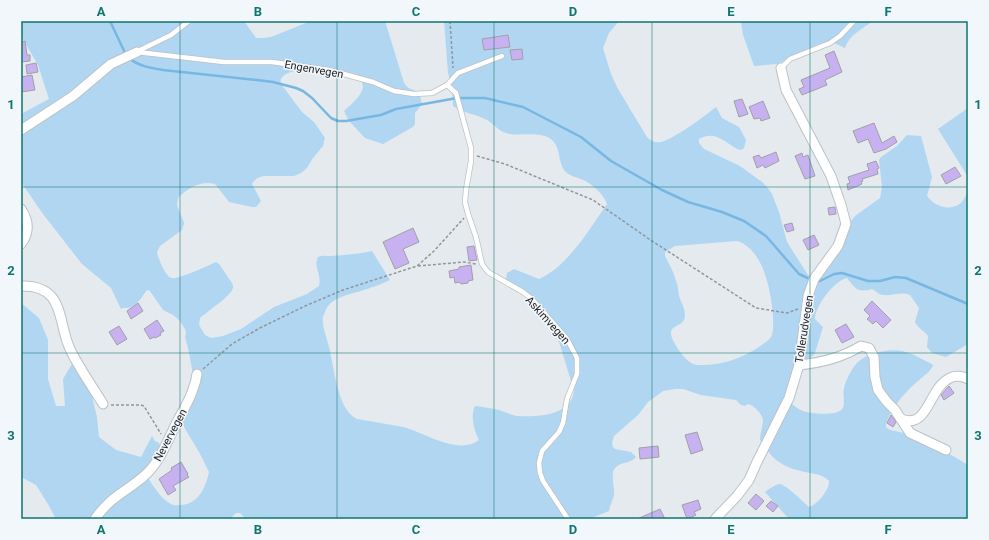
<svg xmlns="http://www.w3.org/2000/svg" width="989" height="540" font-family="Roboto,sans-serif">
<rect width="100%" height="100%" fill="#e4eaee"/>
<g fill="#b1d6f2" fill-rule="evenodd">
<path d="M21,21H244L256,38H263L271,37L311,21H385L404,83C411,94 419,85 422,104L415,113V124L413,127L383,144L365,138L349,121L344,111C351,104 370,90 360,80C341,75 304,64 286,74C281,77 280,79 281,84L302,112L314,122L325,138L323,146L313,158L307,168L301,173L294,176H264C258,177 254,180 252,184L261,201L256,207H252L229,202L215,184C202,180 187,188 178,198L177,205L184,223L182,230L160,246L157,252C158,258 166,278 172,278C180,279 207,266 216,262L219,264L232,283C233,286 234,287 232,290C230,296 207,312 200,318L199,325L205,335L211,338L223,336L241,329L274,307L307,294L319,286C322,273 313,269 318,257C322,255 326,256 331,256C344,255 359,254 372,251L390,280C383,283 377,286 370,288C357,293 337,295 328,306C326,309 324,314 323,317C322,328 327,337 329,347C334,366 337,410 357,419C373,422 388,424 403,427C424,432 458,456 479,440C474,430 470,416 475,406C483,407 492,408 499,410C505,412 511,415 517,416C537,417 571,416 574,391L557,335L534,299L506,280L507,273L514,269L539,279C567,267 589,230 607,204C603,193 591,183 581,179C576,177 571,176 567,173C557,165 562,149 552,140C542,131 522,136 510,134C500,133 495,125 487,120C476,114 463,113 453,106L452,88L448,73L444,21H619L609,33L603,48L611,74L618,89L647,137C651,141 655,143 661,142C674,139 705,116 716,107L722,118L739,127L746,140L744,148L741,150L737,149C724,141 714,130 699,139V143L704,149L740,166L762,182L768,188L772,194L779,212L787,242L808,275L811,276L855,216L880,198L882,187L879,160L881,157L897,146L907,135L921,136L932,177L927,196C934,206 950,212 961,203C964,200 966,195 968,192V344L946,357L932,353L927,347L928,336C924,330 919,330 915,322L919,308L910,295C901,291 893,296 883,295C879,295 876,291 872,289C857,293 856,289 847,278C834,281 815,306 815,319L823,327L815,353L790,382L791,403C795,406 799,410 803,411C811,414 837,416 842,409C846,405 842,394 844,388C846,380 851,370 856,364C865,353 889,348 902,351C912,353 921,359 930,363L933,365C931,372 923,376 918,381C907,390 887,412 886,427L890,430L904,433L943,450L968,465V519H789L765,492C768,490 774,485 779,484C786,484 803,502 809,507C817,505 830,489 829,481C820,472 809,474 797,470C777,464 771,456 760,440C760,434 763,425 763,420C762,414 754,405 748,404L745,406L741,405L736,400L701,395L683,389H675L663,391L648,402L638,415L614,436L612,443L613,447L615,449L631,452L636,457C628,465 623,461 616,467C610,472 614,484 614,492C614,499 610,504 609,511L589,519H246L240,513H236L230,519H56L48,504L36,485L21,477V303L39,318L48,340V379L56,406H65L63,379L72,364L90,388L97,417L99,437L116,450L141,457L152,436L155,441L159,443L162,451L148,478C154,487 161,499 171,504C174,506 177,505 180,505C198,505 206,487 209,472L199,452L178,417L192,385L193,374L188,348L185,337L186,333L185,329L179,320L173,315L163,310L150,291L147,290C140,299 136,309 123,308L121,309L111,288L82,264L43,214L21,182V114L49,99L38,65L21,36ZM737,241C764,249 771,292 773,316C773,323 774,331 771,337C768,341 763,344 759,347C742,358 723,365 702,365C699,365 696,365 693,364C686,361 679,351 675,344C662,322 684,330 685,316C685,308 681,302 679,296C678,291 678,285 676,281C674,272 669,264 665,256V252L675,246Z"/>
<path d="M741,21H873C862,29 849,35 845,48L834,43L819,44L777,64L754,66L743,35Z"/>
<path d="M968,108V177L938,129Z"/>
</g>
<g fill="none" stroke-linecap="round" stroke-linejoin="round">
<g stroke="#77b7e2" stroke-width="2.5">
<path d="M110,21L126,55"/>
<path d="M129,58C138,66 151,68 163,70L257,80L273,82L296,88L303,91L312,98L331,118L338,121H346L381,115L396,109L457,98H485L523,107L581,137L611,161L662,190L688,202L722,212L744,221L766,236L799,274L812,280"/>
<path d="M817,280L820,281L834,274L842,273L868,281H880L895,277L906,278L968,304"/>
</g>
</g>
<g fill="#c7b1f1" stroke="#a2a0a6">
<path d="M508,35L510,47L484,50L482,39Z"/>
<path d="M25,41L27,55H30V61L21,62V42Z"/>
<path d="M522,49L523,59L512,60L510,50Z"/>
<path d="M834,51L842,72L825,80L827,85L802,95L799,89L804,87L801,80L830,68L825,55Z"/>
<path d="M36,63L38,72L27,74L26,65Z"/>
<path d="M32,75L35,90L21,92V77Z"/>
<path d="M742,99L748,114L739,117L734,101Z"/>
<path d="M763,101L770,118L761,121L760,118L754,119L749,107Z"/>
<path d="M874,123L882,143L894,136L897,142L886,149L874,153L868,139L858,143L853,131Z"/>
<path d="M776,152L779,161L765,168L763,165L757,168L753,157L759,155L761,158Z"/>
<path d="M802,153L803,157L808,155L815,176L805,179L795,156Z"/>
<path d="M876,161L879,168L877,169L878,174L862,179L863,181L861,182L862,184L848,190L847,184L850,183L848,177L869,170L867,164Z"/>
<path d="M955,167L961,176L946,184L941,175Z"/>
<path d="M835,207L836,214L829,215L828,208Z"/>
<path d="M792,223L794,230L787,232L784,225Z"/>
<path d="M413,228L419,242L403,249L409,263L395,269L383,242Z"/>
<path d="M814,235L819,245L808,250L803,240Z"/>
<path d="M474,246L477,260L469,261L467,247Z"/>
<path d="M471,265L473,280L468,281V283L461,284L460,282L455,283L454,277L450,278L449,271L459,269V267Z"/>
<path d="M872,301L891,320L883,328L876,321L873,324L867,319L870,316L864,310Z"/>
<path d="M138,303L143,311L131,319L127,311Z"/>
<path d="M157,320L164,331L160,333L161,335L155,338L154,337L150,339L144,329Z"/>
<path d="M846,324L854,337L842,343L835,330Z"/>
<path d="M119,326L127,339L117,345L109,332Z"/>
<path d="M949,386L954,393L944,400L941,395Z"/>
<path d="M891,415L896,422L893,427L887,423Z"/>
<path d="M697,432L703,450L691,454L685,435Z"/>
<path d="M658,446L659,457L640,459L639,448Z"/>
<path d="M181,462L188,474L187,475L189,477L173,486L176,490L168,495L159,479L172,470L171,468Z"/>
<path d="M756,494L764,501L756,510L748,503Z"/>
<path d="M698,500L701,509L694,512L696,515L687,519L682,505Z"/>
<path d="M771,501L778,506L773,512L766,506Z"/>
<path d="M660,509L665,519H637Z"/>
</g>
<g fill="none" stroke-linecap="round" stroke-linejoin="round">
<defs>
<g id="lane">
<path d="M138,51L171,35L189,21"/>
<path d="M137,52L224,62H272L329,70L373,82L394,91L414,94L432,93L447,85L458,73L502,56"/>
<path d="M781,68L790,59L830,43L840,36L854,21"/>
<path d="M447,85L456,93L471,148V161L466,190L465,202L468,214L476,237L482,264L488,272L523,292L532,299L567,339L577,358V374L567,399L563,423L559,432L542,451L539,463L540,473L543,481L568,519"/>
</g>
<g id="street">
<path d="M21,130L73,96L111,64L137,52"/>
<path d="M21,209C29,221 30,232 21,244"/>
<path d="M21,286C66,285 57,322 70,349C79,368 92,386 103,404"/>
<path d="M799,365C820,363 843,357 861,346L869,348L874,357L875,377L878,390L887,402L895,410L910,433L946,450"/>
<path d="M901,419C929,430 928,388 950,378C955,375 963,376 968,379"/>
<path d="M95,519C110,497 124,493 143,477C160,463 168,439 178,420C184,409 191,398 194,386C196,382 196,378 197,374"/>
<path d="M715,519L737,496L749,480L757,462L789,398L799,365L808,296L814,279L838,246L846,224L841,205L831,176L786,90L781,68"/>
</g>
</defs>
<use href="#lane" stroke="#bcc2c6" stroke-width="6"/>
<use href="#street" stroke="#bcc2c6" stroke-width="11"/>
<g stroke="#929699" stroke-width="1.5" stroke-dasharray="3 2" stroke-linecap="butt">
<path d="M450,21L453,68"/>
<path d="M477,156L505,164L593,200L652,241L756,308L787,313L798,309"/>
<path d="M418,266L464,262L476,264"/>
<path d="M203,369L232,344L260,328L305,306L343,290L417,266L434,251L464,218"/>
<path d="M111,405H141L144,406L161,434"/>
</g>
<use href="#lane" stroke="#fff" stroke-width="4.5"/>
<use href="#street" stroke="#fff" stroke-width="9"/>
</g>
<path fill="none" stroke="#0f766e" stroke-width="1" stroke-opacity="0.55" d="M180,21V519M337,21V519M494,21V519M652,21V519M810,21V519M21,187H968M21,353H968"/>
<g text-anchor="middle" stroke-width="3" stroke-linejoin="round" paint-order="stroke">
<g font-size="11" fill="#1d1f21" stroke="#f2f7fc">
<text transform="translate(314 69) rotate(10)" y="4">Engenvegen</text>
<text transform="translate(548 320) rotate(48)" y="4">Askimvegen</text>
<text transform="translate(804 329) rotate(-81)" y="4">Tollerudvegen</text>
<text transform="translate(170 435) rotate(-62)" y="4">Nevervegen</text>
</g>
</g>
<rect width="989" height="540" fill="none" stroke="#f2f7fc" stroke-width="44"/>
<rect x="22" y="22" width="945" height="496" fill="none" stroke="#0f766e" stroke-width="1.5"/>
<g font-size="13" text-anchor="middle" font-weight="bold" fill="#0f766e">
<text x="101" y="16">A</text>
<text x="258" y="16">B</text>
<text x="416" y="16">C</text>
<text x="573" y="16">D</text>
<text x="731" y="16">E</text>
<text x="888" y="16">F</text>
<text x="11" y="109">1</text>
<text x="978" y="109">1</text>
<text x="11" y="275">2</text>
<text x="978" y="275">2</text>
<text x="11" y="440">3</text>
<text x="978" y="440">3</text>
<text x="101" y="534">A</text>
<text x="258" y="534">B</text>
<text x="416" y="534">C</text>
<text x="573" y="534">D</text>
<text x="731" y="534">E</text>
<text x="888" y="534">F</text>
</g>
</svg>
